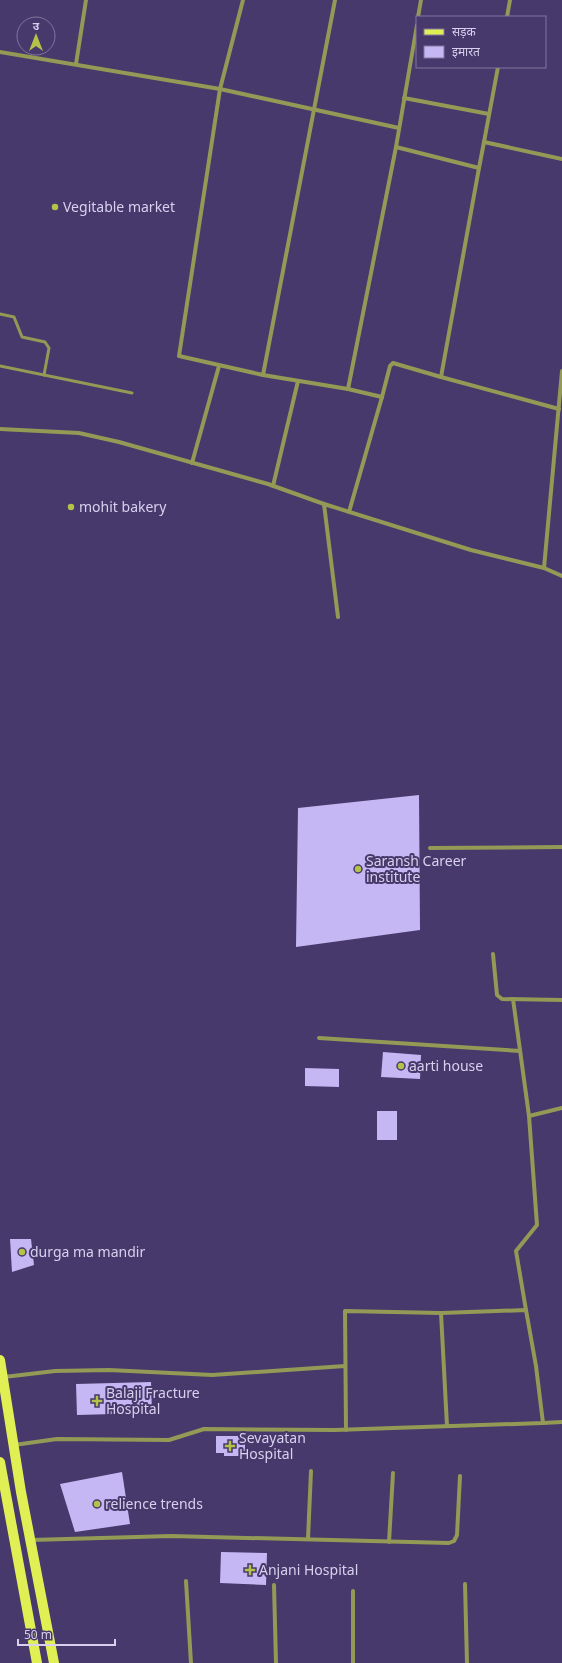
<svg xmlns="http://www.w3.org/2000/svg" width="562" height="1663" font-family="'Noto Sans','Noto Sans Devanagari',sans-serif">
<rect width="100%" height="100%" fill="#47396b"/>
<g fill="#c5b7f3">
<path d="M419,795L420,930L296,947L298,808Z"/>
<path d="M383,1052L421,1055L420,1079L381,1077Z"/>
<path d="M305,1068L339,1069V1087L305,1086Z"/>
<rect x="377" y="1111" width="20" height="29"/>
<path d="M10,1239H31L34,1265L12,1272Z"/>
<path d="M151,1382L152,1413L77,1415L76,1384Z"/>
<path d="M216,1436H245V1456H224V1453H216Z"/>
<path d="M122,1472L130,1524L75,1532L60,1484Z"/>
<path d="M221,1552L267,1553L266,1585L220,1583Z"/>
</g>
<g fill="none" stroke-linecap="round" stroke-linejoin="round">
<g stroke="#929a56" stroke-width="3">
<path d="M0,314L14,317L22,337L45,342L49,348L44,375"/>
<path d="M0,366L132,393"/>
</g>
<g stroke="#929a56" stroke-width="4">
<path d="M243,0L220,89L179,356L263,375L348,389L382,397L390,366L393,363L441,377"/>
<path d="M418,17L421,0"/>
<path d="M507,17L510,0"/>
<path d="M0,52L220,89L399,128"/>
<path d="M76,64L86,0"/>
<path d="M404,98L489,114"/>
<path d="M484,142L498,67"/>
<path d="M396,147L479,168L484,142L562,159"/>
<path d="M479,168L441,377L559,409"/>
<path d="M562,371L544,568L562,576"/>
<path d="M263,375L335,0"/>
<path d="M348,389L396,147L417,25"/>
<path d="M0,429L79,433L119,442L268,484L324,504L471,550L544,568"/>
<path d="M192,463L219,366"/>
<path d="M273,486L298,381"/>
<path d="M324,504L338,617"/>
<path d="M349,512L382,397"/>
<path d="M430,848L562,847"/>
<path d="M493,954L497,995L502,999L562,1000"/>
<path d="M513,999L529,1116"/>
<path d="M319,1038L520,1051"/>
<path d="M526,1310L516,1251L537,1225L529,1116L562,1108"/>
<path d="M4,1377L55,1371L109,1370L212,1375L345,1366"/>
<path d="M543,1423L562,1422"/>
<path d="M346,1430L345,1311L441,1313"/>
<path d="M14,1445L57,1439L169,1440L204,1429L335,1430L543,1423L536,1366L526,1310L441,1313L447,1426"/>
<path d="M308,1539L311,1471"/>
<path d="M31,1540L171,1536L449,1543L454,1541L457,1535L460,1476"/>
<path d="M389,1542L393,1473"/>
<path d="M186,1581L191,1663"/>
<path d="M465,1584L467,1663"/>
<path d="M274,1585L276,1663"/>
<path d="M353,1591V1663"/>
</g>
<g stroke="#e0f054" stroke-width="10">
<path d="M0,1360L21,1492L54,1663"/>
<path d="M0,1462L37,1663"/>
</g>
</g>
<g fill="#b5c249" stroke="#47396b" stroke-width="1.5">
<circle cx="55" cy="207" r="4"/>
<circle cx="71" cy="507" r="4"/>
<circle cx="358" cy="869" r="4"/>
<circle cx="401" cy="1066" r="4"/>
<circle cx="22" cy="1252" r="4"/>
<path d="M95 1395h4v4h4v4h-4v4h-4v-4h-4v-4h4z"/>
<path d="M228 1440h4v4h4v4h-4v4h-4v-4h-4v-4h4z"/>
<circle cx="97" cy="1504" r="4"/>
<path d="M248 1564h4v4h4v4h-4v4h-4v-4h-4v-4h4z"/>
</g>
<g text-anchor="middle" stroke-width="4" stroke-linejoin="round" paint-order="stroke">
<g font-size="14" fill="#d7d1ef" stroke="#47396b" text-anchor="start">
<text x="63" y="212">Vegitable market</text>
<text x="79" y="512">mohit bakery</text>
<text x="366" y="866">Saransh Career<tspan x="366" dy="16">institute</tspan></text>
<text x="409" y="1071">aarti house</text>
<text x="30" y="1257">durga ma mandir</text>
<text x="106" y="1398">Balaji Fracture<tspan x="106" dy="16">Hospital</tspan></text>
<text x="239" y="1443">Sevayatan<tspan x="239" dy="16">Hospital</tspan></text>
<text x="105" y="1509">relience trends</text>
<text x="259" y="1575">Anjani Hospital</text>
</g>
</g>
<rect x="416" y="16" width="130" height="52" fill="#47396b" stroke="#8176a0"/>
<rect x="424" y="29" width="20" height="6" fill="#e0f054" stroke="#8176a0"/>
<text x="452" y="36" font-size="12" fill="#d7d1ef">सड़क</text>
<rect x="424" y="46" width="20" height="12" fill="#c5b7f3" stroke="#8176a0"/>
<text x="452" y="56" font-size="12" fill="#d7d1ef">इमारत</text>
<g transform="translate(36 36)"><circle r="19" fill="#47396b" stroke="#8176a0"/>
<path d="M0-3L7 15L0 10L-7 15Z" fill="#b5c249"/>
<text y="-6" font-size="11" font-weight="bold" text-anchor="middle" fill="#d7d1ef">उ</text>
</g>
<path d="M18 1639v6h97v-6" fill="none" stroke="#d7d1ef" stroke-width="2"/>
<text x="24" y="1639" font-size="12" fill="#d7d1ef" stroke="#47396b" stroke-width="3" paint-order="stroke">50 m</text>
</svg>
